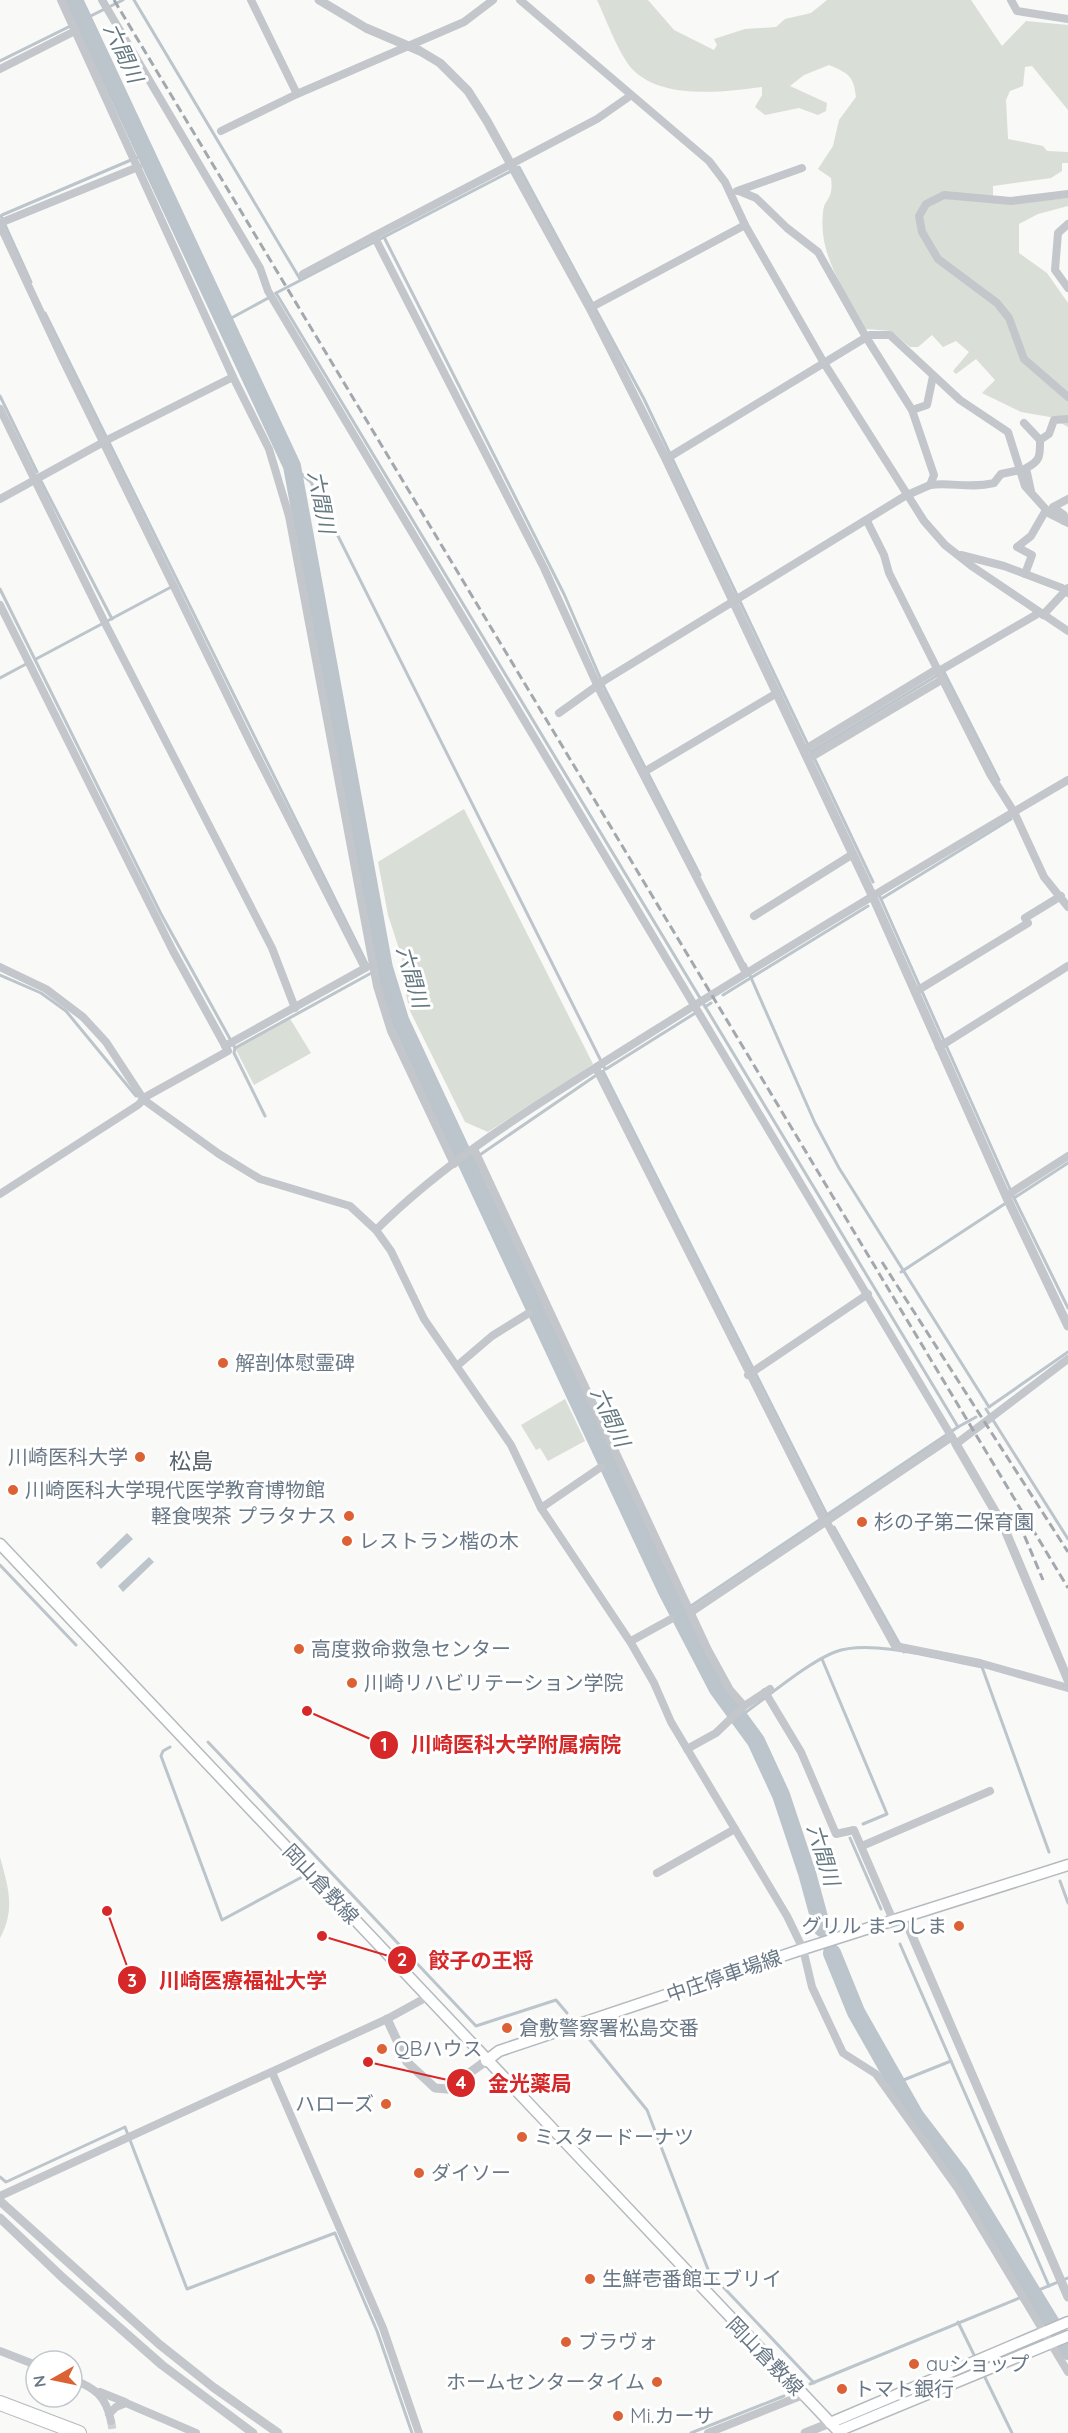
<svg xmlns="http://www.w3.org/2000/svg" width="1068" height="2433" font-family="Quicksand,'Noto Sans JP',sans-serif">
<rect width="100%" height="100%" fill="#f9f9f7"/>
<g fill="#d9ded6">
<path d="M597,0H648L674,30L714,50L717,45L714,39L745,29L776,27L785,19L811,13L827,0H971L1002,46L1026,21L1068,25V110L1032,66L1025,67L1023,86L1010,91L1006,100L1008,139L1043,146L1047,151L1068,152V163H1062V171L1051,178L993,186V201L1030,202L1068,198V206L1038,214L1019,224V253L1047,273L1068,303V427L1050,417L1021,412L982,393L995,380L976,359L956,374L953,371L969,352L956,341L943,347L932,335L918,347H910L891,331L866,329C846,293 818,256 823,213C824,197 834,201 831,178L818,169L833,146L839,120L856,97C854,76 848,73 829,65L804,75L790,86L827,103L826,111L818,115L799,108L765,115L755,107L762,95V87C722,92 664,100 633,70C619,55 606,19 597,0Z"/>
<path d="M464,809L593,1064L488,1132L465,1122L410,1011L402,978V958L388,915L378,862Z"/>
<path d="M289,1017L311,1053L254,1085L235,1048Z"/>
<path d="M565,1399L585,1441L548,1461L540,1448L536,1450L521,1425Z"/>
<path d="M0,1857C8,1887 16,1909 0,1938Z"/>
</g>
<g fill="#bcc5cb">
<path d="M127,1533L133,1539L101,1569L96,1563Z"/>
<path d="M149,1557L154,1562L123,1592L118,1586Z"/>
</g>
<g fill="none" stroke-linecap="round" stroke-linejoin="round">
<g stroke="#bcc5cb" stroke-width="3">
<path d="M134,0L300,279"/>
<path d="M0,61L123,0"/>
<path d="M2,215L145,154"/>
<path d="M1,216L31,282"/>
<path d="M384,237L564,594L605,689L700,875"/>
<path d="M276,293L958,1427L976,1417"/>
<path d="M276,293L519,167L644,399L873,882"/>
<path d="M45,313L368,966"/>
<path d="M224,322L270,297"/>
<path d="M0,396L37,472"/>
<path d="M292,466L311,482L605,1069"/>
<path d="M41,481L112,619"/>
<path d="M0,589L161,914L235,1048"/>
<path d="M36,659L173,586"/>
<path d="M944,672L999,780"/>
<path d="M0,678L28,663"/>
<path d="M811,752L938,675"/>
<path d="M880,897L1014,1198L1068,1308"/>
<path d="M881,899L1011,819"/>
<path d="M745,964L815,1123L839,1168L989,1407"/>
<path d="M0,975L41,993L66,1011L136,1096"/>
<path d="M723,995L868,906"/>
<path d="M705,1007L711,1003"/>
<path d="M606,1069L697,1012"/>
<path d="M603,1071L829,1519"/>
<path d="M265,1116L234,1053L235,1048L384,966"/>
<path d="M468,1163L598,1074"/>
<path d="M1014,1198L1068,1163"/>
<path d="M901,1272L1006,1203"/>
<path d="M989,1407L1068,1352"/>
<path d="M986,1409L1068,1539"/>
<path d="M834,1527L904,1652"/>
<path d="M0,1565L76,1645"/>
<path d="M679,1614L958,1427"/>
<path d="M822,1659L887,1814L863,1824"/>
<path d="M739,1717C764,1700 808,1662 835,1652C870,1638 944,1660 982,1667L1049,1852"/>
<path d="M208,1742L476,2026L556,2000L567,2013"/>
<path d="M170,1747L163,1751L161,1756L222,1920L302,1877"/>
<path d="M850,1838L881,1909"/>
<path d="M1060,1881L1068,1903"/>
<path d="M900,1944L1049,2286"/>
<path d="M586,2035L647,2110L709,2272L814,2383"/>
<path d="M896,2083L951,2061"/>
<path d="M0,2177L6,2182L125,2127L187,2289L335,2233L377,2331L412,2433"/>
<path d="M958,2322L1012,2433"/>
<path d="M810,2384L1068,2278"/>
<path d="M691,2433L784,2396"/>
</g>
<g stroke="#bcc5cb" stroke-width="18">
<path d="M74,0L292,466L384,968L400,1020L666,1589L718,1689L756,1741L781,1795L807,1873L822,1928"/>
<path d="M832,1953L856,2012L915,2116L960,2175L1068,2351"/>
</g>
<path stroke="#ced2d5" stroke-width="8" stroke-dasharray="8 4" stroke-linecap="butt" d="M111,2421L113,2433"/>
<defs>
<g id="secondary">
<path d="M0,1544L840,2433"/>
<path d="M486,2061L499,2051L803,1949L1068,1865"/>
<path d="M830,2423L1068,2322"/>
<path d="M838,2431L1068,2336"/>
</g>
<path id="motorway" d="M0,2403L79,2433"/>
</defs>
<use href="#secondary" stroke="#b5babf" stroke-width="13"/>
<use href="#motorway" stroke="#b6b9bd" stroke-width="16"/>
<g stroke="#c3c6ca" stroke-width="8">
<path d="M61,0L233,377L269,449L289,516L377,986L391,1031L454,1164"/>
<path d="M102,0L260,268L268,291L956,1444L1068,1359"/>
<path d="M251,0L297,94"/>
<path d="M520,0L709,161L725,182L745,225L824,363L924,521L945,545L973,567L1068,631"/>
<path d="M1011,0L1017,11L1068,19"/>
<path d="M0,69L75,31"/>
<path d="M630,96L597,119L374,236L544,568L600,691L746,973"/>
<path d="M221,131L297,94L464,22L493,0"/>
<path d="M737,191L802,168"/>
<path d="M1068,194L1011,201L944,195L926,204L919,216L922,232L938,259L997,303L1009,318L1024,359L1068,397"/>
<path d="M0,223L138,167"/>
<path d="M1068,224L1058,233L1055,270L1068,288"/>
<path d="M0,225L63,360L252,746L365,968"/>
<path d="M303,274L374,236"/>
<path d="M590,308L745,225"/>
<path d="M0,409L106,625L272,948L295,1008"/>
<path d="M912,410L927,405L933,376"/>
<path d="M1024,423L1040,440C1040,455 1041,461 1026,468L1031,491"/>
<path d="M1040,440L1049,434L1054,420L1068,419"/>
<path d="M666,459L870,335H890L960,400L1008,432L1025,486L1050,514L1068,523"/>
<path d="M930,485C953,482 969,489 994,483L1001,474L1020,470"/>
<path d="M0,499L111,438L233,377"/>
<path d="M867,521L884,555L889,573L990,774L1014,812L1044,877L1068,907"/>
<path d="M1064,521V515L1053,507L1068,499"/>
<path d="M961,555L1004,566L1062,588L1068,593"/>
<path d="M1025,574L1032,555L1017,547L1031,536L1046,510"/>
<path d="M0,605L173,951L228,1051L147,1096L138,1105L0,1194"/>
<path d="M1043,615L1068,588"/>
<path d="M939,671L1039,613"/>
<path d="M559,713L605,680L905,496L930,485L934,475L912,410L866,337L818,252L787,228L756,198L739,191"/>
<path d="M804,750L937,669"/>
<path d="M808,759L943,679"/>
<path d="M649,769L777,693"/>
<path d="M754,916L853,854"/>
<path d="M0,967L46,989L83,1017L106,1042L144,1100L219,1154L260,1179L350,1206L376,1230L391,1251L424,1319L511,1445L541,1508L631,1643L654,1683L671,1722L787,1916L803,1949L812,1987L843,2053L876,2074L958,2189L1068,2372"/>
<path d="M915,992L1028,923L1025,918L1061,896"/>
<path d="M225,1046L367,967"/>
<path d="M939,1047L1068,966"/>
<path d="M596,1068L825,1523"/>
<path d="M474,1149L708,1650L730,1690L744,1706"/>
<path d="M1006,1196L1068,1156"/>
<path d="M376,1230C454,1152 559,1091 652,1032C789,946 928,862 1068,780"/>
<path d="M458,1365L492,1336L529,1313"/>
<path d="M748,1375L868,1294"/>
<path d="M541,1508L601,1467"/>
<path d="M826,1521L895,1646L980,1663L1068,1688"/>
<path d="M690,1613L952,1437"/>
<path d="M631,1641L671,1619"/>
<path d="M765,1692L801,1752L836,1834L854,1830L893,1920"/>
<path d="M687,1749L716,1733L744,1706L770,1689"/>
<path d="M862,1846L990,1791"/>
<path d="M657,1873L735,1829"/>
<path d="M272,2072L383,2328L419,2433"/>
<path d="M0,2196L387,2019L427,1997"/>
<path d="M0,2351L36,2365"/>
<path d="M72,2379C95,2388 106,2396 111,2421"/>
<path d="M100,2392L125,2402"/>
<path d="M109,2414L116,2407L126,2403L196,2433"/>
<path d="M708,2433L803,2395"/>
</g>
<g stroke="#c3c6ca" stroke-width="9">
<path d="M319,0L366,28L420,51L440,63L468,91L487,121L590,308L666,459L873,897L1006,1196L1068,1326"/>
<path d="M956,1444L1003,1525L1068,1680"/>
<path d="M904,1917L1068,2297"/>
<path d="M387,2019L407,2062L435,2088L447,2089L486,2061"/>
<path d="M0,2201L159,2344L213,2387L278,2433"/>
<path d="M0,2218L63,2278L162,2365L253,2433"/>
<path d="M805,2433L830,2423"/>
</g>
<use href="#secondary" stroke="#fff" stroke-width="10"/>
<use href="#motorway" stroke="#fff" stroke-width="14"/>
<g stroke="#a2a8ae" stroke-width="3" stroke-dasharray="9 4.5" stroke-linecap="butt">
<path d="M114,0L1068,1588"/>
<path d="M882,1262L1068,1552"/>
<path d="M1014,1511L1043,1580"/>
</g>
</g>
<g fill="#dc6134" stroke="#fff" stroke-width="2">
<circle cx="223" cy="1363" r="6"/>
<circle cx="140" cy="1457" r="6"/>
<circle cx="13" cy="1490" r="6"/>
<circle cx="349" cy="1516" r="6"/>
<circle cx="862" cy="1522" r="6"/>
<circle cx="347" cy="1541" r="6"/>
<circle cx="299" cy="1649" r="6"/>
<circle cx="352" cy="1683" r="6"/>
<circle cx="959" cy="1926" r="6"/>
<circle cx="507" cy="2028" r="6"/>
<circle cx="382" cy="2049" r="6"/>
<circle cx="386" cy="2104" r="6"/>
<circle cx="522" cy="2137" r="6"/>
<circle cx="419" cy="2173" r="6"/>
<circle cx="590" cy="2279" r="6"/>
<circle cx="566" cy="2342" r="6"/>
<circle cx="914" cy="2364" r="6"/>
<circle cx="657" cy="2382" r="6"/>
<circle cx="842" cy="2389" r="6"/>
<circle cx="618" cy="2416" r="6"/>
</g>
<g text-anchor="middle" stroke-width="6" stroke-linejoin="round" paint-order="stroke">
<g font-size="20" fill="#697886" stroke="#fff" text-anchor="start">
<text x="235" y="1370">解剖体慰霊碑</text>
<text x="128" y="1464" text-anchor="end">川崎医科大学</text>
<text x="25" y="1497">川崎医科大学現代医学教育博物館</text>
<text x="337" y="1523" text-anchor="end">軽食喫茶 プラタナス</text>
<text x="874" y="1529">杉の子第二保育園</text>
<text x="359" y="1548">レストラン楷の木</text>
<text x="311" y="1656">高度救命救急センター</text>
<text x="364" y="1690">川崎リハビリテーション学院</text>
<text x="947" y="1933" text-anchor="end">グリル まつしま</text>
<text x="519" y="2035">倉敷警察署松島交番</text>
<text x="394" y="2056">QBハウス</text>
<text x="374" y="2111" text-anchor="end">ハローズ</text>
<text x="534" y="2144">ミスタードーナツ</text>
<text x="431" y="2180">ダイソー</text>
<text x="602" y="2286">生鮮壱番館エブリイ</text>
<text x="578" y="2349">ブラヴォ</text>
<text x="926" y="2371">auショップ</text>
<text x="645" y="2389" text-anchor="end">ホームセンタータイム</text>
<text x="854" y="2396">トマト銀行</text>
<text x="630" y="2423">Mi.カーサ</text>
</g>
<g font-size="20" fill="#697886" stroke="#fff">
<text transform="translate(321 1884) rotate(47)" y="7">岡山倉敷線</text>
<text transform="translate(724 1976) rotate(-19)" y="7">中庄停車場線</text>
<text transform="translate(765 2356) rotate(46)" y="7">岡山倉敷線</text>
</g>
<g font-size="21" font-style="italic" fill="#657981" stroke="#fff">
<text transform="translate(123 53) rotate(65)" y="7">六間川</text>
<text transform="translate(321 502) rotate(79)" y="7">六間川</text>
<text transform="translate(412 977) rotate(74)" y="7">六間川</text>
<text transform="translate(610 1417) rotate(65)" y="7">六間川</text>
<text transform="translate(823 1855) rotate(73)" y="7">六間川</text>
</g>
<g font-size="22" fill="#57626c" stroke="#fff">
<text x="191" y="1469">松島</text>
</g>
</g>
<path fill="none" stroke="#d62828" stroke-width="2" d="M307 1711L384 1745M322 1936L402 1960M107 1911L132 1980M368 2062L461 2083"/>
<g fill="#d62828" stroke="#fff" stroke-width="2">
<circle cx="307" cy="1711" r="6"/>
<circle cx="322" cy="1936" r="6"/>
<circle cx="107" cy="1911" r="6"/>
<circle cx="368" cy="2062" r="6"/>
<circle cx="384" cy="1745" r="15"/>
<circle cx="402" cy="1960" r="15"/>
<circle cx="132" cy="1980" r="15"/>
<circle cx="461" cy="2083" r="15"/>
</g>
<g font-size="18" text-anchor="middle" font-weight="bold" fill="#fff">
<text x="384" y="1751">1</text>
<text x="402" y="1966">2</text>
<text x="132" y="1987">3</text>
<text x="461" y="2089">4</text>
</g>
<g font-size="21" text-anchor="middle" font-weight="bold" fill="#d62828" stroke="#fff" stroke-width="6" stroke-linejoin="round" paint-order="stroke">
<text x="516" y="1752">川崎医科大学附属病院</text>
<text x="481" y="1968">餃子の王将</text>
<text x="243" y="1988">川崎医療福祉大学</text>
<text x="530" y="2091">金光薬局</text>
</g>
<g transform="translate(54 2379) rotate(261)"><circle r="28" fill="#ffffff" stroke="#c3c9cf" stroke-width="1.5"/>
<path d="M0-4.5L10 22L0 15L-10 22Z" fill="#dc6134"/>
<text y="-9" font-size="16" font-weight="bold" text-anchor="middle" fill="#697886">N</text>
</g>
</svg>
